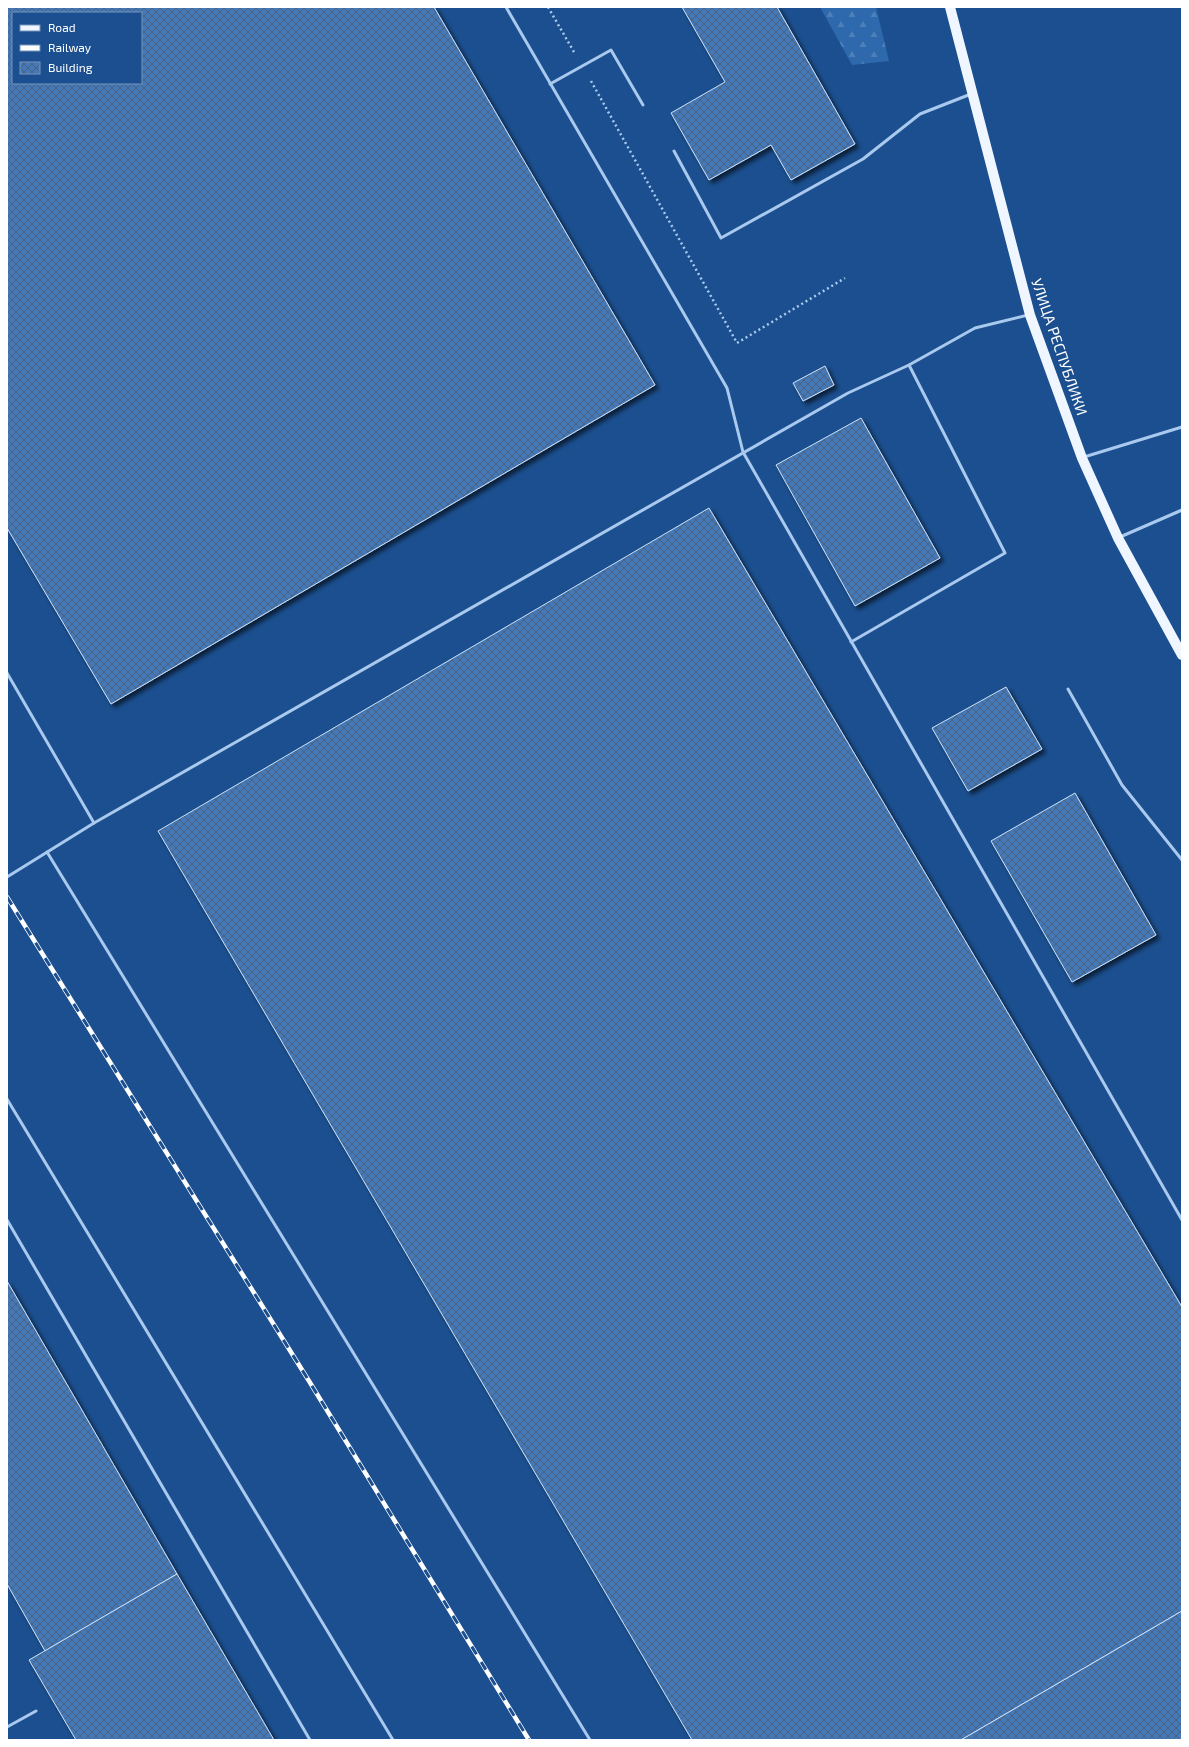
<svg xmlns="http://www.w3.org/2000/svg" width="1189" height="1747" font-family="'Exo 2',sans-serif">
<defs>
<pattern id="forest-firs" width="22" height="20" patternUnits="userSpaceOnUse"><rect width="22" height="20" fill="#2e69ad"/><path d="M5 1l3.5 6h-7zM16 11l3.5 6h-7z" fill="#4d80b9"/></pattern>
<pattern id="building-cross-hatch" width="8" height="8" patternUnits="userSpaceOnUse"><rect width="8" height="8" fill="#4478b7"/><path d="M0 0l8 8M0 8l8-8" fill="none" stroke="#486282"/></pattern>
<filter id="shadow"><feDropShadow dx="3.5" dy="3.5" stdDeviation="2" flood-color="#0009"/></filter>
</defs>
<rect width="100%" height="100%" fill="#1b4f8f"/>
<path fill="url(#forest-firs)" d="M820,7H876L889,61L852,65Z"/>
<g fill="url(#building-cross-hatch)" stroke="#cfe3fa" fill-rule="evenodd" filter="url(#shadow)">
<path d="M7,7H434L655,385L111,704L7,528ZM13,13H141V83H13Z"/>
<path d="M682,7H777L855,144L791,180L771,145L709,180L671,113L725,82Z"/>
<path d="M825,366L834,385L803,401L793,383Z"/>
<path d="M861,418L940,558L855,606L776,465Z"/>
<path d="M709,508L1182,1307V1611L961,1740H692L158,831Z"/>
<path d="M1006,687L1042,749L968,791L932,728Z"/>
<path d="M1075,793L1156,935L1072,982L991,841Z"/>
<path d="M7,1281L177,1574L45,1651L7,1584Z"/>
<path d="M177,1574L274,1740H76L29,1660Z"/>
<path d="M1182,1611V1740H961Z"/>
</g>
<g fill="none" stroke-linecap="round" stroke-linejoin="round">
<g stroke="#a9c9ee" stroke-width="2.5" stroke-dasharray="2 3" stroke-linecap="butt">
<path d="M548,7L574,52"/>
<path d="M591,81L737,343L845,278"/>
</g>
<g stroke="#a9c9ee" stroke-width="3">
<path d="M506,7L727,388L743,452L1182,1220"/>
<path d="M550,84L611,50L643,105"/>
<path d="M674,151L721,238L863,159L920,114L971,94"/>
<path d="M1084,457L1182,427"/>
<path d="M1120,537L1182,510"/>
<path d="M851,642L1005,553L909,365"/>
<path d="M7,673L94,823"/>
<path d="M1068,689L1122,785L1182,860"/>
<path d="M47,852L590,1740"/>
<path d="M7,877L94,823L848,393L909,365L975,328L1028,315"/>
<path d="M7,1099L393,1740"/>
<path d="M7,1220L310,1740"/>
<path d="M7,1727L36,1711"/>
</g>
<path stroke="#f0f6ff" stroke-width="10" d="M950,7L1030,315L1082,458L1118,538L1182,655"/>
<defs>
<path id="rail" d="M7,897L309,1381L529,1740"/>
</defs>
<use href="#rail" stroke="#fff" stroke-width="4.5"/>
<use href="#rail" stroke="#1b4f8f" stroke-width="3" stroke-dasharray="9" stroke-linecap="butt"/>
</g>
<g text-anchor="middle" stroke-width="3" stroke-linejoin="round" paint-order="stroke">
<g font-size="15" fill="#fff" stroke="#1b4f8f">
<text transform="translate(1059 347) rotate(71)" y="5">УЛИЦА РЕСПУБЛИКИ</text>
</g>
</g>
<rect width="1189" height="1747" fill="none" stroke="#ffffff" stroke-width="16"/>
<rect x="12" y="12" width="130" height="72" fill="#1b4f8f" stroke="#7695bc"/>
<rect x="20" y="25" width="20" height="6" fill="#f0f6ff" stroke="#7695bc"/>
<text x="48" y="32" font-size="12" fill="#ffffff">Road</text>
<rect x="20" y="45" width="20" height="6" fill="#ffffff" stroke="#7695bc"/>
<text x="48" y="52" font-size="12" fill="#ffffff">Railway</text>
<rect x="20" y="62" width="20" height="12" fill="url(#building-cross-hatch)" stroke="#7695bc"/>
<text x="48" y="72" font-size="12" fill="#ffffff">Building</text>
</svg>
